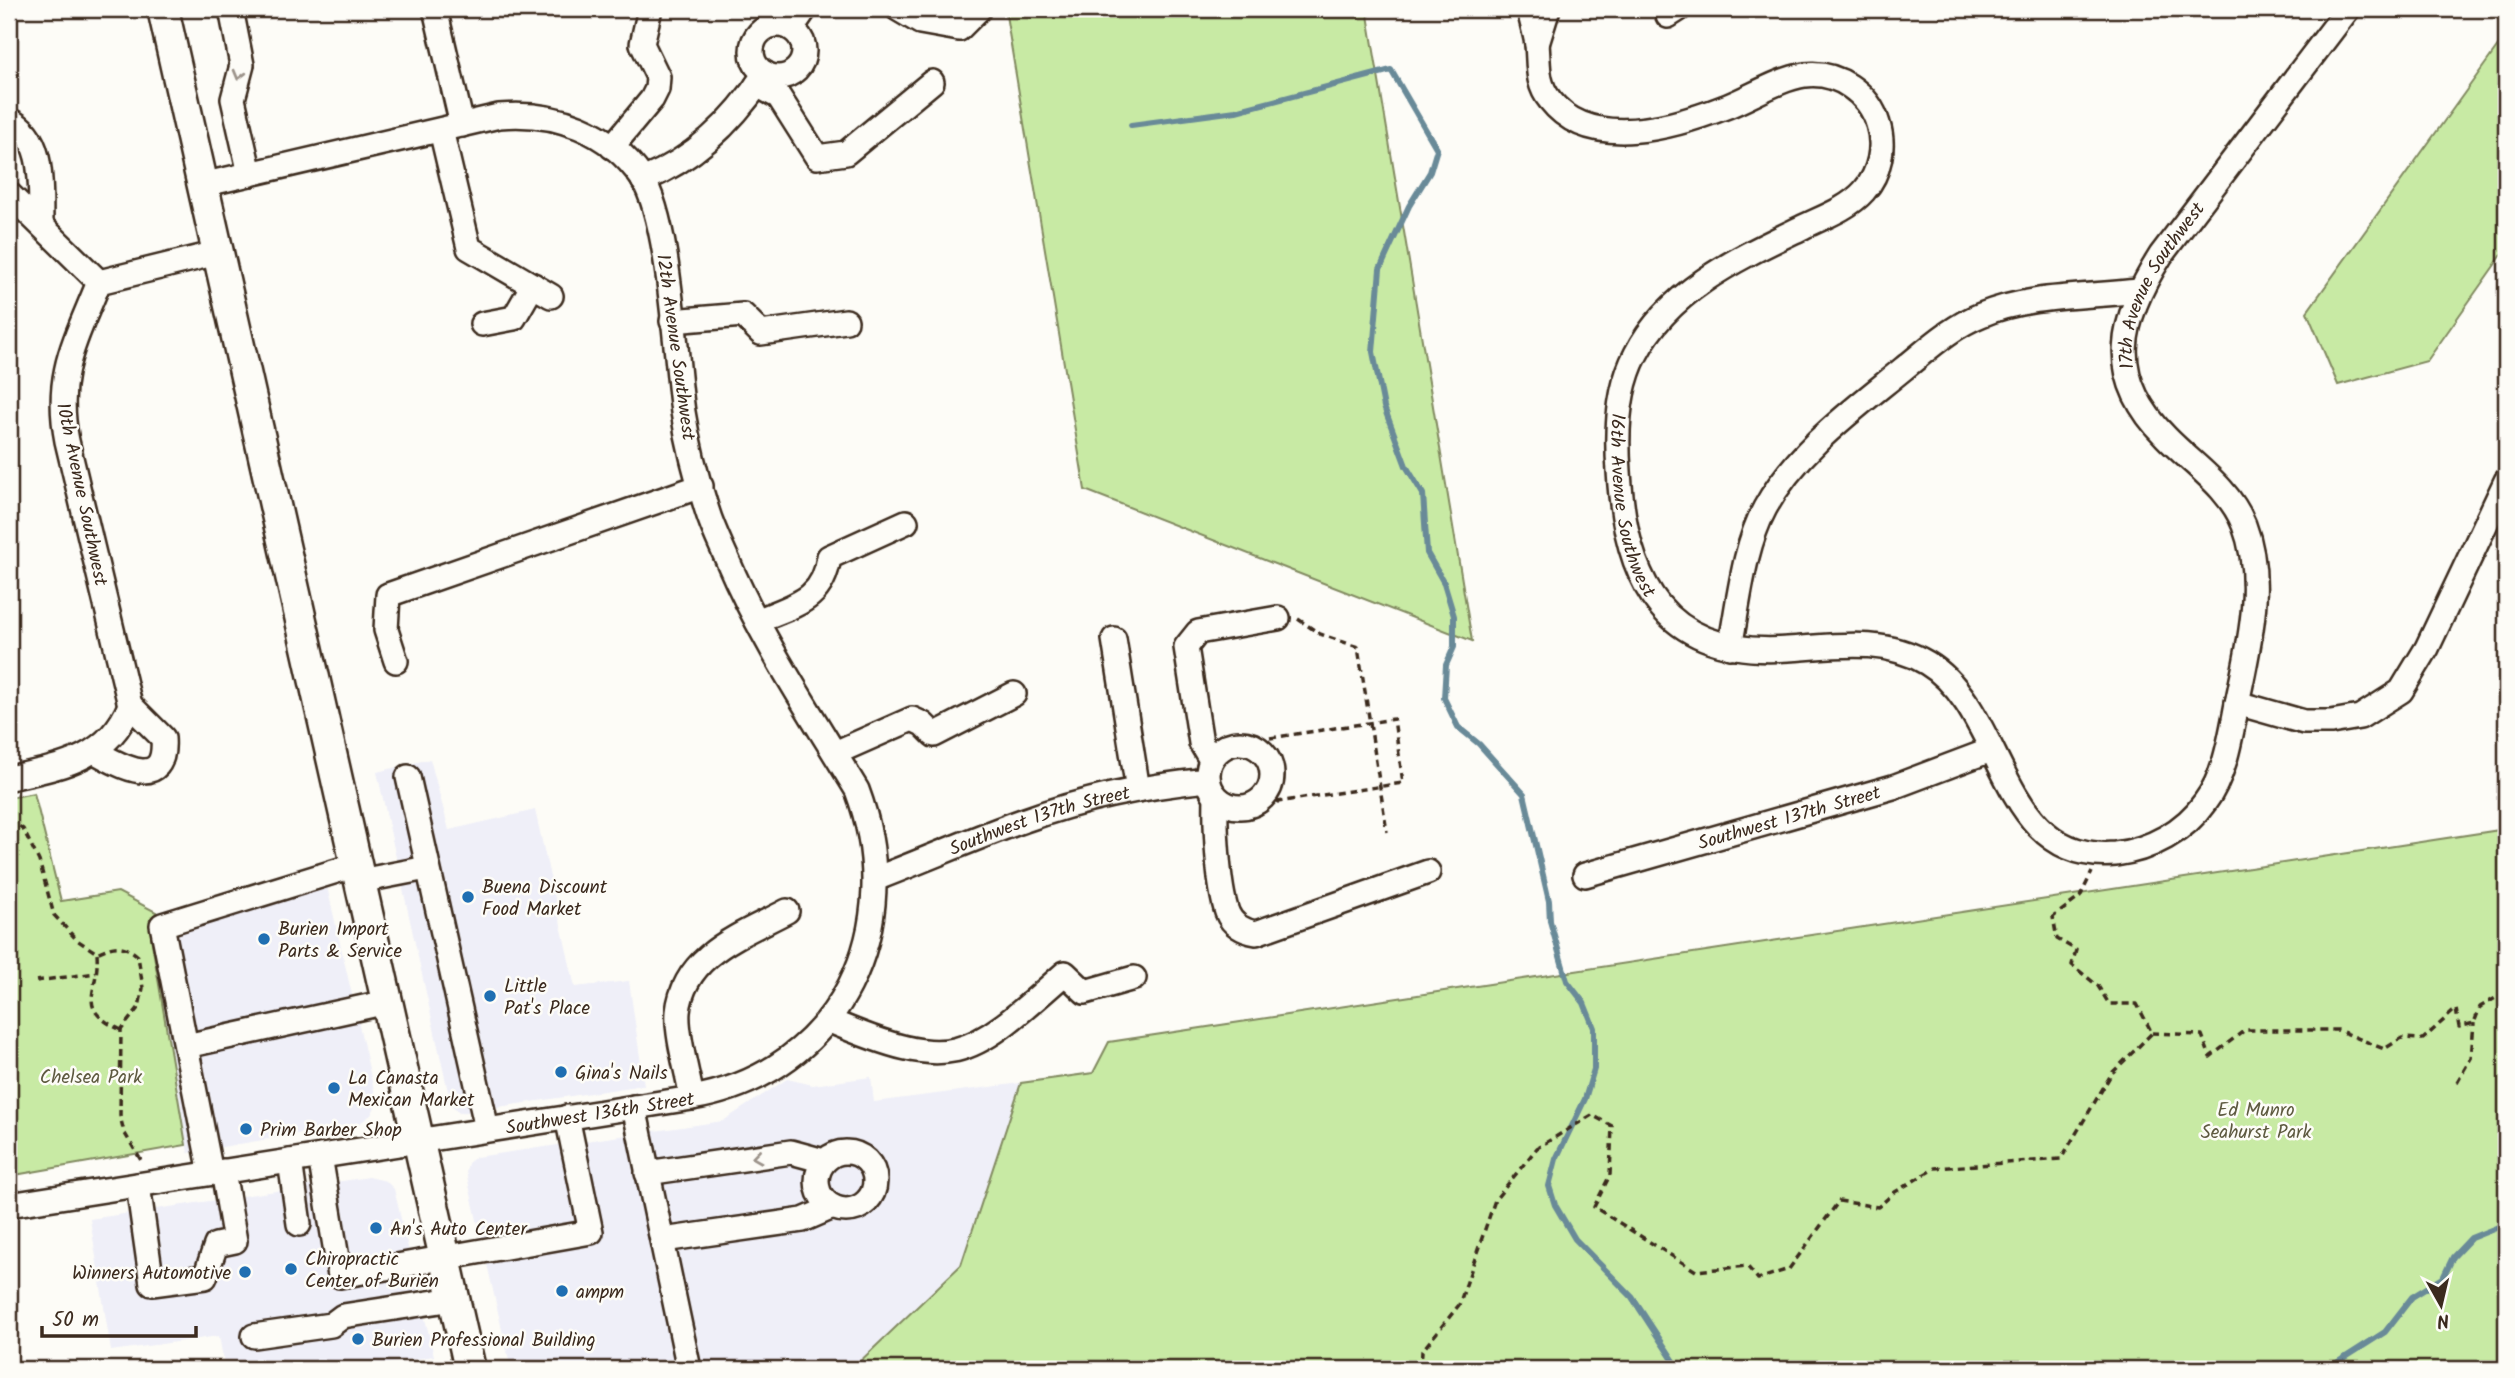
<svg xmlns="http://www.w3.org/2000/svg" width="2515" height="1378" font-family="Kalam,sans-serif">
<rect width="100%" height="100%" fill="#fdfcf7"/>
<filter id="ink" filterUnits="userSpaceOnUse"><feTurbulence type="fractalNoise" baseFrequency=".0143" numOctaves="2"/><feDisplacementMap in="SourceGraphic" scale="14" xChannelSelector="R" yChannelSelector="G"/><feConvolveMatrix kernelMatrix="1 2 1 2 8 2 1 2 1" color-interpolation-filters="sRGB"/></filter>
<g filter="url(#ink)">
<g fill="#efeff8">
<path d="M430,759L449,830L535,810L575,987L629,981L644,1085L459,1113L451,1105L377,772Z"/>
<path d="M322,865L377,1103L371,1115L360,1123L188,1153L151,937L156,912Z"/>
<path d="M871,1077L874,1102L1021,1083L961,1265L852,1369H511L466,1172L468,1163L476,1157L723,1121L787,1079L813,1085Z"/>
<path d="M369,1177L386,1181L394,1189L434,1356L356,1369H225L219,1336L111,1351L90,1219Z"/>
</g>
<g fill="#c8eaa4" stroke="#828a61" stroke-width="2">
<path d="M1005,9H1367L1472,641L1085,490Z"/>
<path d="M2506,35V249L2427,361L2338,385L2307,312Z"/>
<path d="M34,793L61,901L118,892L156,912L151,937L186,1145L9,1176V798Z"/>
<path d="M2506,829V1369H852L961,1265L1021,1083L1093,1073L1109,1042Z"/>
</g>
<g fill="none" stroke-linecap="round" stroke-linejoin="round">
<g stroke="#698a98" stroke-width="6">
<path d="M1131,125L1236,111L1391,70L1437,149L1430,172L1409,206L1380,269L1373,352L1384,407L1406,466L1423,494L1427,553L1444,583L1454,616V647L1446,665L1444,698L1458,727L1479,744L1524,794L1549,901L1550,921L1567,981L1584,1003L1594,1028V1069L1585,1099L1556,1159L1549,1186L1555,1205L1575,1239L1632,1297L1679,1369"/>
<path d="M2327,1369L2385,1332L2412,1297L2443,1278L2453,1257L2471,1238L2506,1224"/>
</g>
<defs>
<g id="minor">
<path d="M231,9L242,65L233,99L250,174"/>
<path d="M435,9L462,125"/>
<path d="M898,9L920,22L959,29L979,9"/>
<path id="s1" d="M1529,9C1531,20 1535,32 1537,44C1539,64 1536,83 1550,100C1591,153 1677,126 1728,106C1753,96 1779,79 1805,75C1837,71 1869,93 1878,124C1885,146 1880,173 1864,191C1849,208 1824,217 1803,227C1741,257 1669,289 1636,354C1618,388 1616,433 1619,471C1625,582 1664,658 1788,649C1835,646 1884,637 1927,663C2006,710 1999,864 2115,854C2150,850 2185,831 2205,802C2228,772 2232,725 2240,689C2251,637 2264,577 2244,525C2229,487 2193,465 2166,437C2105,376 2120,320 2161,255L2348,9"/>
<path d="M1668,16L1679,9"/>
<circle cx="778" cy="51" r="26"/>
<path d="M792,28L805,9"/>
<path d="M1537,44L1548,9"/>
<path d="M757,85L779,97L817,157L846,153L932,82"/>
<path d="M9,120C46,137 40,188 41,222"/>
<path d="M441,130L469,248L551,296"/>
<path d="M612,147L652,99L657,89L658,77L642,44L650,9"/>
<path d="M643,180C694,159 735,120 765,73"/>
<path d="M9,194L99,282"/>
<path d="M672,321L743,315L761,333L846,321"/>
<path d="M482,324L514,318L533,285"/>
<path d="M757,621C793,605 823,602 829,557L906,522"/>
<path d="M1114,639L1138,790"/>
<path d="M1730,647C1739,602 1743,549 1765,508C1797,450 1853,410 1903,369C1928,349 1951,327 1981,315C2028,295 2088,297 2138,291"/>
<path d="M396,661L386,630L388,595L701,486"/>
<path d="M2237,703L2304,722H2331L2360,717L2401,691L2427,648L2506,481"/>
<path d="M130,705L67,441C54,375 75,342 99,282L217,253"/>
<circle cx="1240" cy="775" r="32"/>
<path d="M94,751C120,766 167,793 163,738L130,705"/>
<path d="M835,753L912,719L923,724L934,735L1014,694"/>
<path d="M1211,760L1201,743L1186,647L1198,632L1278,618"/>
<path d="M408,777L487,1129"/>
<path d="M9,778C60,767 109,759 130,705"/>
<path d="M1216,797C1215,826 1218,886 1227,912C1232,925 1244,931 1256,933L1428,872"/>
<path id="s2" d="M1585,875L1893,787L1991,750"/>
<path id="s3" d="M875,879C925,860 974,838 1025,820C1083,799 1146,786 1208,780"/>
<path d="M360,881L427,868"/>
<path d="M830,1021C955,1074 968,1059 1065,973L1085,992L1134,978"/>
<path d="M186,1046L387,1002"/>
<path d="M692,1098C688,1074 676,1035 678,1012C684,954 742,935 787,911"/>
<path d="M634,1107L689,1369"/>
<circle cx="846" cy="1181" r="29"/>
<path d="M320,1156L340,1276L591,1232L567,1117"/>
<path d="M290,1161L299,1224"/>
<path d="M211,1173L162,925L356,865"/>
<path d="M647,1173L791,1152L824,1161"/>
<path d="M138,1185L152,1284L205,1277L216,1245L235,1241L223,1171"/>
<path id="s4" d="M9,1205L692,1098C842,1072 908,926 857,790C811,714 762,641 727,559C720,543 712,527 707,510C697,479 688,444 683,412C675,356 670,221 642,178C609,130 555,111 499,116L202,185"/>
<path d="M663,1240L803,1220L833,1207"/>
<path d="M254,1336L331,1325L343,1316L454,1299"/>
</g>
<path id="major" d="M163,9L470,1369"/>
</defs>
<use href="#minor" stroke="#3b2a1e" stroke-width="28"/>
<use href="#major" stroke="#3b2a1e" stroke-width="35"/>
<g stroke="#3b2a1e" stroke-width="3.5" stroke-dasharray="7 5" stroke-linecap="butt">
<path d="M1298,619L1320,634L1358,647L1387,832"/>
<path d="M1270,738L1394,719L1403,783L1277,802"/>
<path d="M9,820L23,829L39,861L54,915L77,940L97,953C114,945 123,943 138,956L143,988L139,1007L121,1030L120,1116L124,1132L142,1162"/>
<path d="M97,953C100,994 73,1007 121,1030"/>
<path d="M36,981L96,973"/>
<path d="M2152,1033L2202,1035L2210,1057L2245,1030H2338L2384,1049L2402,1038L2423,1039L2456,1009L2459,1027L2474,1023L2480,1007L2506,992"/>
<path d="M2457,1082L2471,1058L2474,1023"/>
<path d="M1421,1369L1422,1351L1459,1305L1495,1200L1537,1148L1592,1115L1612,1126L1610,1175L1594,1207L1696,1271L1747,1266L1758,1279L1789,1269L1839,1201L1878,1207L1895,1192L1935,1168L2061,1159L2112,1073L2152,1033L2137,1004H2109L2098,986L2072,965L2076,950L2057,939L2053,917L2080,897L2092,872"/>
</g>
<use href="#minor" stroke="#fdfcf7" stroke-width="23"/>
<use href="#major" stroke="#fdfcf7" stroke-width="30"/>
</g>
<defs><path id="oneway-chevron" d="M-2-3.5L2.5 0L-2 3.5" fill="none" stroke-width="1.6" stroke-linecap="round" stroke-linejoin="round" transform="scale(1.75)"/></defs>
<g stroke="#9c938a">
<use href="#oneway-chevron" transform="translate(239 75) rotate(105)"/>
<use href="#oneway-chevron" transform="translate(757 1157) rotate(172)"/>
</g>
</g>
<g fill="#1f6fb2" stroke="#fdfcf7" stroke-width="2.5">
<circle cx="468" cy="897" r="7"/>
<circle cx="264" cy="939" r="7"/>
<circle cx="490" cy="996" r="7"/>
<circle cx="561" cy="1072" r="7"/>
<circle cx="334" cy="1088" r="7"/>
<circle cx="246" cy="1129" r="7"/>
<circle cx="376" cy="1228" r="7"/>
<circle cx="291" cy="1269" r="7"/>
<circle cx="245" cy="1272" r="7"/>
<circle cx="562" cy="1291" r="7"/>
<circle cx="358" cy="1339" r="7"/>
</g>
<g text-anchor="middle" stroke-width="5" stroke-linejoin="round" paint-order="stroke">
<g font-size="19" fill="#3b2a1e" stroke="#fdfcf7">
<text dy="7" stroke="none"><textPath href="#s1" startOffset="2334">17th Avenue Southwest</textPath></text>
<text transform="translate(677 347) rotate(82)" y="7">12th Avenue Southwest</text>
<text transform="translate(83 494) rotate(78)" y="7">10th Avenue Southwest</text>
<text dy="7" stroke="none"><textPath href="#s1" startOffset="976">16th Avenue Southwest</textPath></text>
<text dy="7" stroke="none"><textPath href="#s2" startOffset="212">Southwest 137th Street</textPath></text>
<text dy="7" stroke="none"><textPath href="#s3" startOffset="175">Southwest 137th Street</textPath></text>
<text dy="7" stroke="none"><textPath href="#s4" startOffset="598">Southwest 136th Street</textPath></text>
</g>
<g font-size="19" fill="#3b2a1e" stroke="#fdfcf7" text-anchor="start">
<text x="482" y="893">Buena Discount<tspan x="482" dy="22">Food Market</tspan></text>
<text x="278" y="935">Burien Import<tspan x="278" dy="22">Parts &amp; Service</tspan></text>
<text x="504" y="992">Little<tspan x="504" dy="22">Pat's Place</tspan></text>
<text x="575" y="1079">Gina's Nails</text>
<text x="348" y="1084">La Canasta<tspan x="348" dy="22">Mexican Market</tspan></text>
<text x="260" y="1136">Prim Barber Shop</text>
<text x="390" y="1235">An's Auto Center</text>
<text x="305" y="1265">Chiropractic<tspan x="305" dy="22">Center of Burien</tspan></text>
<text x="231" y="1279" text-anchor="end">Winners Automotive</text>
<text x="576" y="1298">ampm</text>
<text x="372" y="1346">Burien Professional Building</text>
</g>
<g font-size="19" fill="#5e5a40" stroke="#fdfcf7">
<text x="91" y="1083">Chelsea Park</text>
<text x="2256" y="1116">Ed Munro<tspan x="2256" dy="22">Seahurst Park</tspan></text>
</g>
</g>
<rect width="2515" height="1378" fill="none" stroke="#fdfcf7" stroke-width="35"/>
<rect x="18" y="18" width="2480" height="1343" fill="none" stroke="#3b2a1e" stroke-width="2.5" filter="url(#ink)"/>
<g transform="translate(2441 1305) rotate(172)" stroke="#fdfcf7" stroke-width="5" paint-order="stroke">
<path d="M0-5L12 26L0 18L-12 26Z" fill="#3b2a1e"/>
<text y="-10" font-size="19" font-weight="bold" text-anchor="middle" fill="#3b2a1e">N</text>
</g>
<path d="M42 1326v10h154v-10" fill="none" stroke="#3b2a1e" stroke-width="3.5"/>
<text x="52" y="1326" font-size="21" fill="#3b2a1e" stroke="#fdfcf7" stroke-width="5" paint-order="stroke">50 m</text>
</svg>
